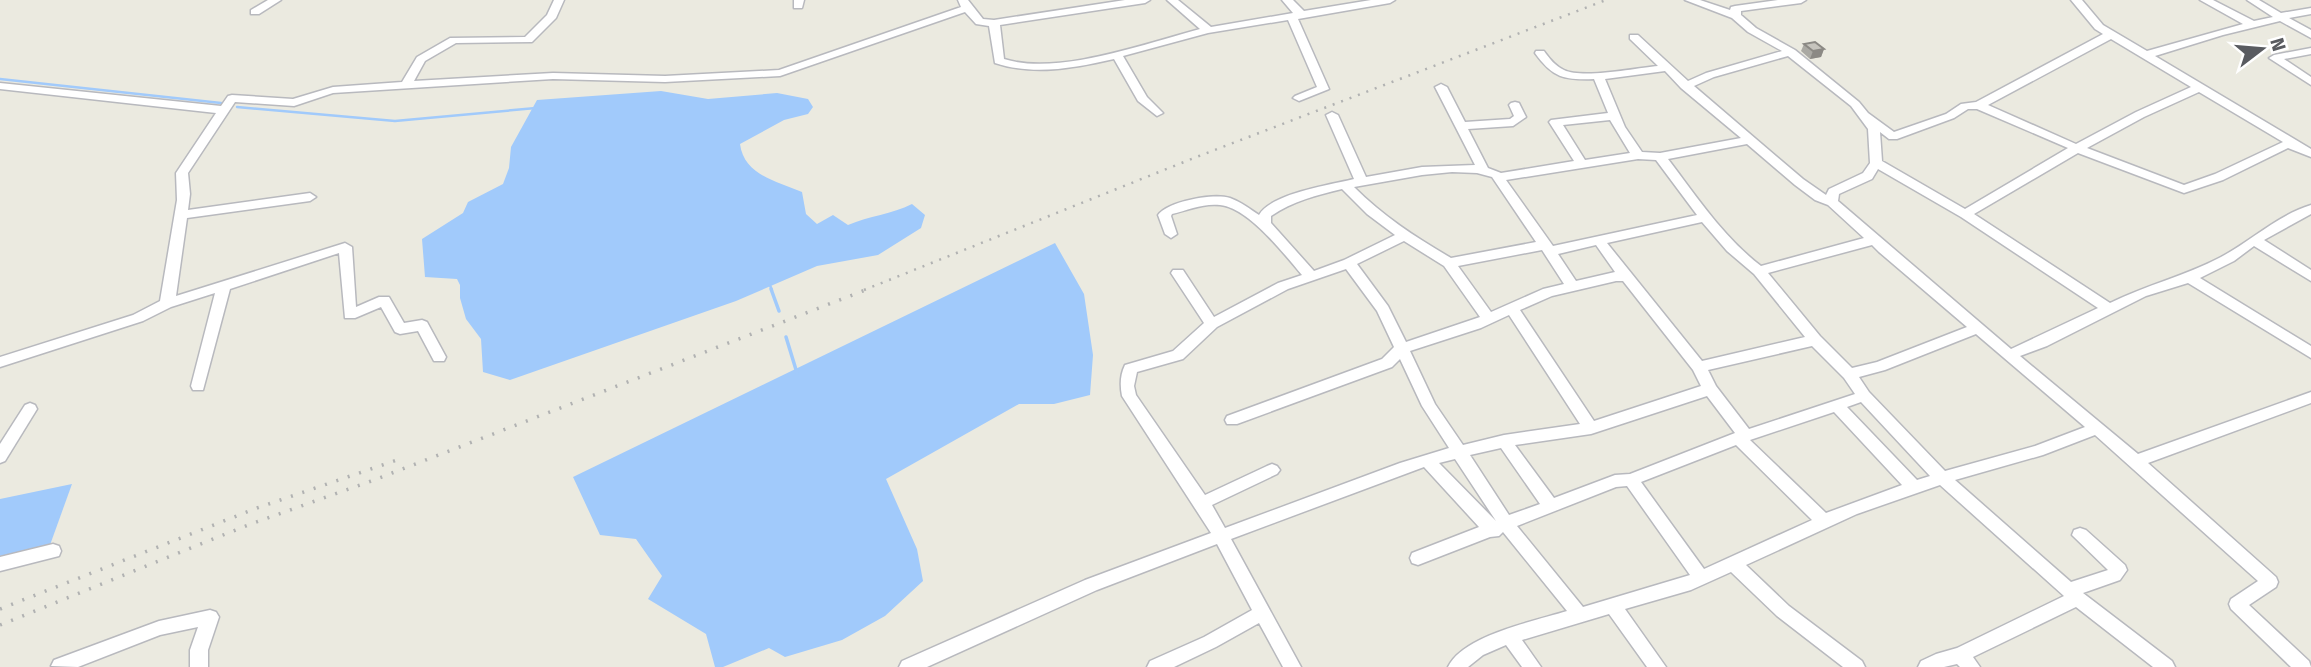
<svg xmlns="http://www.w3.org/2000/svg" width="2311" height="667" font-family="'Fira Sans',sans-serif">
<rect width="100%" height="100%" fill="#ebeae0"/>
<g fill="#a1cafb">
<path d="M661,91L708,99L777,93L808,99L813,107L808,114L784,120L740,144C744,175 776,181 802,192L806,214L817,224L833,215L848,225C869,216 892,214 912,204L925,215L921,228L878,255L817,266L736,301L510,380L483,372L481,339L466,319L460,298V285L457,279L425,277L422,239L463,213L468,202L503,184L509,168L511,147L537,100Z"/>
<path d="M1055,243L1084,294L1093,355L1090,395L1054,404H1019L886,479L917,549L923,581L885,616L842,640L785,657L769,648L723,667H715L706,634L648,599L662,576L636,539L600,535L573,477Z"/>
<path d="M72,484L50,545L0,556V499Z"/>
</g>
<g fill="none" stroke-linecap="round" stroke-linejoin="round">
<g stroke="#a1cafb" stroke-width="2.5">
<path d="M0,79L221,103"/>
<path d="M237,107L395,121L536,108"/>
<path d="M769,283L772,290"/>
</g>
<g stroke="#a1cafb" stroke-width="3.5">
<path d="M771,289L779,311"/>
<path d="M786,337L797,373"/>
</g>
<defs>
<g id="street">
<path d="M268,0H281L259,14H251V10Z"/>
<path d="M554,0H564L556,18L532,42L456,43L425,61L414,81L553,73L665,76L779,70L961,7L958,0H968L983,19L994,20L1125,0H1150L1145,3L1000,25L1004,59C1058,76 1147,43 1200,29L1167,0H1178L1211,27L1293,13L1282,0H1293L1304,11L1371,0H1395L1390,3L1298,19L1329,89L1299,101L1293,98L1295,96L1317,87L1288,20L1208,33L1123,56L1147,97L1163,113L1157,116L1138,101L1114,59C1074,68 1034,76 995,63L989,26L976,24L965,12L780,76L665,82L553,79L333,93L294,106L235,102L188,173L190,194L188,210L310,193L316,197L310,201L187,218L176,296L345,243L352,247L356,307L379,297H389L404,323L422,320L427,322L446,357L444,361H434L418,331L400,334L395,332L381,307L355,318H345L339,253L230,289L203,390H193L191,386L215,293L171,307L143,321L0,367V357L133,315L160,301L177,200L176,173L216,113L0,89V83L221,106L228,96L232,95L293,99L333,87L402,82L417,57L450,38L525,37L547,15Z"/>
<path d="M794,0H804L802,8H794Z"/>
<path d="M1685,0H1700L1730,10L1731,7L1735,6L1778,0H1806L1801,3L1741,11V15L1756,28L1795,50L1859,102L1868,113L1894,132L1946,114L1961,104L1976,102L2103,34L2095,29L2071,0H2082L2103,25L2147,51L2243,24L2200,0H2213L2254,21L2273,17L2247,0H2259L2281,13L2311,8V14L2289,18L2311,30V38L2280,21L2223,35L2155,56L2311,149V157L2288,148L2223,180L2184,193L2078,153L1974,214L2110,303C2146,285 2185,276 2221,257C2251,241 2278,215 2311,205V214L2264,240L2311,270V281L2254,246L2234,261L2200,278L2311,346V358L2188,283L2146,296L2047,346L2020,356L2138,454L2311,392V403L2148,463L2276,577L2278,582L2276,587L2249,605L2309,661L2311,667H2291L2231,609L2229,604L2231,599L2258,581L2095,435L2043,455L1955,480L2071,582L2108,570L2072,535L2074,530L2080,528L2086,530L2125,565L2127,570L2120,580L2083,593L2172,661L2175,667H2153L2076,607L1973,657L1980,667H1960L1957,664L1944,667H1918L1921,661L1936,654L1957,648L2064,596L1940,485L1857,514L1746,565L1789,606L1862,661L1865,667H1843L1777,616L1731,572L1691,590L1625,609L1666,667H1647L1609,614L1522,640L1541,667H1522L1506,645L1483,655L1468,667H1448C1463,635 1535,621 1567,611L1503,532L1499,536L1490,537L1418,565L1412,563L1410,558L1412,553L1479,527L1424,467L1231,539L1301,667H1283L1259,623L1216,647L1174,667H1147L1150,661L1204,637L1252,610L1217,544L1097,590L927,667H899L902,661L1085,580L1211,533L1122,396C1120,386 1120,375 1125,365L1173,351L1204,323L1171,273L1173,270H1183L1214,317L1278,283L1302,275C1284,254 1249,208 1220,205C1204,203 1188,210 1172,214L1171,216L1177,234L1171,238L1165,234L1158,215C1168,201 1214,193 1230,198C1241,202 1250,209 1259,215C1272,193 1330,185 1354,179L1326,115L1332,112L1338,115L1366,177L1422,167L1475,165L1435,87L1441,84L1447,87L1465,122L1510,119L1514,116L1509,105L1511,103L1515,102L1519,103L1526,117L1513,126L1468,129L1488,168L1501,173L1574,161L1549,122L1551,120L1608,113L1594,79C1564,80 1553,78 1535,53L1536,51H1544C1549,58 1555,66 1564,70C1582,79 1637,68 1658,66L1630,39V35H1638L1688,81L1706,73L1782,51L1748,32L1732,18ZM2111,39L2191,87L2136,112L2076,144L1988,105ZM1788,56L1851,106L1868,129L1870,163L1863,173L1829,189L1826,195L1803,179L1694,86L1714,77ZM1665,71L1681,88L1741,138L1660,153L1642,152L1625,127L1605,79ZM2199,92L2283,142L2215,174L2184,185L2087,148L2144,117ZM1968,109H1977L2068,148L1965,209L1882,161L1880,132L1889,139H1897L1954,118ZM1610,120L1630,153L1585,160L1563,125ZM1747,144L1795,185L1815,200L1828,205L1864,238L1761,266C1723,237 1697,197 1668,159ZM1638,159L1656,160L1697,215L1553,246L1506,180ZM1878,169L1961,217L2098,308L2011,349L1838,201L1839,194L1872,179ZM1452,172L1477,173L1492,177L1536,242L1451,258C1415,237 1383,216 1354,187L1422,175ZM1342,189L1367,214L1395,235L1344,260L1314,271L1271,223V216C1293,201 1317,195 1342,189ZM1702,222L1727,251L1754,274L1805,337L1702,361L1607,243ZM1404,241L1444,266L1480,317L1406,342L1388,306L1357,264ZM1596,245L1615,272L1576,281L1558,254ZM1872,245L1879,252L1967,327L1877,362L1852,368L1820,336L1768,273ZM1542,250L1564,284L1543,289L1491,312L1458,266ZM1346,269L1377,311L1394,347L1382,359L1227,416L1225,420L1227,424H1237L1392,367L1400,359L1422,406L1449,448L1400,463L1225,528L1212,505L1277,474L1280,470L1277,466L1272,464L1267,466L1205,495L1136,395L1134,386L1137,372L1183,359L1217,327L1288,289ZM1616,281H1623L1693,370L1701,386L1594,421L1520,310L1552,296ZM1509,315L1580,424L1504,435L1463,445L1435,404L1410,351L1481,328ZM1976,334L2085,427L2035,446L1945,471L1869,392L1859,377L1885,370ZM1812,346L1844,378L1855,394L1749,429L1716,386L1708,370ZM1707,396L1735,433L1630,474L1615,475L1554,498L1515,445L1591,434ZM1861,402L1930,476L1917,480L1847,407ZM1834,412L1902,485L1826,513L1750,440ZM1736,445L1812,520L1704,569L1641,482ZM1501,448L1540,504L1509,515L1470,455ZM1455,459L1496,521L1439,463ZM1627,486L1690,575L1583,607L1517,526L1616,487Z"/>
<path d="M2311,48V54L2284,59L2311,77V85L2269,58L2274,55Z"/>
<path d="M30,403L35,405L37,409L5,461L0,463V444L25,405Z"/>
<path d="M53,544L59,546L61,551L59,556L0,571V557Z"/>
<path d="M210,610L216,612L219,617L208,650V667H190V650L198,627L160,635L78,667L51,666L54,660L159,621Z"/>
</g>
</defs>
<use href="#street" stroke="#b8b9be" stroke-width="3"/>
<use href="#street" fill="#fff" fill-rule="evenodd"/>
<path stroke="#b1b2b2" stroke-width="2.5" stroke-dasharray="2 7" stroke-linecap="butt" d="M864,290L1199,156L1606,0"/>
<g stroke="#b1b2b2" stroke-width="3.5" stroke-dasharray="2 10" stroke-linecap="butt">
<path d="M0,609L257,508L400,459"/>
<path d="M0,625L248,525L374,480L868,289"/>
</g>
</g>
<path fill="#aaa9a3" d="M1804,44L1824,49L1821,57L1810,59L1801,51Z"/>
<path fill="#8b8984" d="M1824,49L1821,57L1810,59L1813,51Z"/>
<path fill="#c6c4bd" stroke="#8b8984" stroke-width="2" d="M1815,42L1824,49L1813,51L1804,44Z"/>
<g transform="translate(2262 49) rotate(74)" stroke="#ffffff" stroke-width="5" paint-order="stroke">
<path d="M0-5L12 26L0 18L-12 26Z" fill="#595b60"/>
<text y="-10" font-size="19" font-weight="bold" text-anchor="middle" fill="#595b60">N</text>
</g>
</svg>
